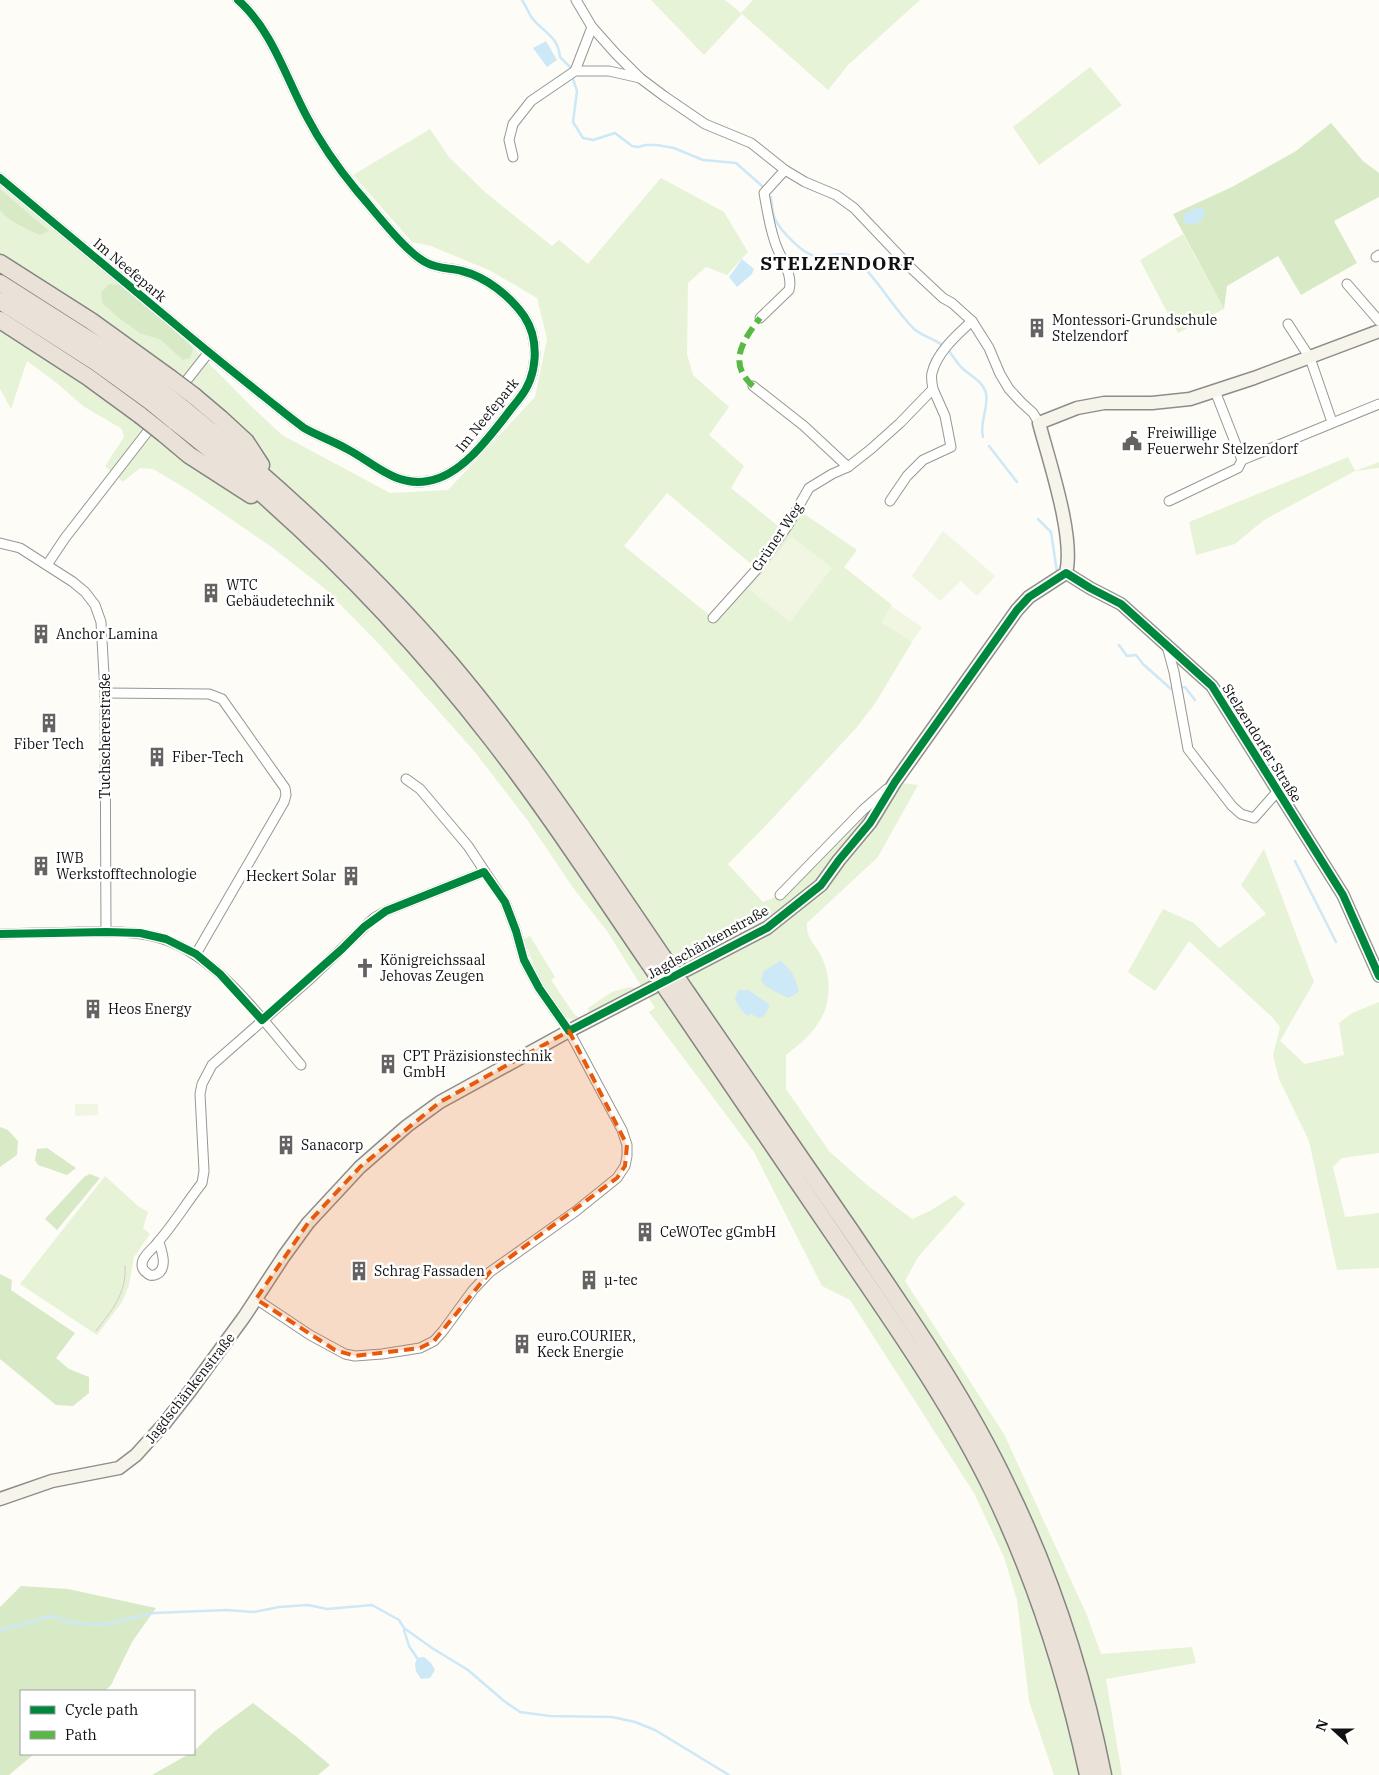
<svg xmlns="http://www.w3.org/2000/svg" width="1379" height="1775" font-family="'IBM Plex Serif',serif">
<rect width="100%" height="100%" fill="#fdfcf7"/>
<g fill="#e7f3d7" fill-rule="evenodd">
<path d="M651,0H725L741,13L753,0H920L848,65L828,90L742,14L704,55Z"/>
<path d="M1090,67L1122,105L1039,165L1013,127Z"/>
<path d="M430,129L449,157L486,193L552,246L559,240L588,264L661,178L724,212L748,252L727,275L706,267L688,283L687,354L693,375L729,407L709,435L744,466L731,488L783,530L797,509L857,550L844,567L892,605L882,622L912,642L876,702L857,727L771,820L728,864L763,902L780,895L895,782L918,785L878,857L807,923C806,940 816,944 822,958C832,978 831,1006 817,1025C809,1037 797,1046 786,1055V1089L829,1151L867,1185L912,1219L930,1211L955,1195L965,1204L918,1257L905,1281L1004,1434L1086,1613L1101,1654L1192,1647L1196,1663L1106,1679L1122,1775H1054L1029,1701L1017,1600L1004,1557L974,1493L850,1300L822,1286L754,1152L649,1012L655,1008L607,931L574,889L528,821L475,752L379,644L324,588L273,548L190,491L153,469L140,468L123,482L105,466L124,437L122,429L83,406L58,384L27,361L11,409L0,389V186L124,285L181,335L250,405L282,435L390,493L448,490L535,397L547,339L537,298L491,271L431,246L412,242L353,175ZM667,493L757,569L713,618L624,546Z"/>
<path d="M1183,234L1224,309L1178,333L1140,260Z"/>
<path d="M1348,457L1355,471L1379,462V468L1355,471L1264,520L1235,544L1196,555L1189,522Z"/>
<path d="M1264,849L1314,982L1280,1041L1305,1064L1344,1055L1339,1023L1352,1013L1379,1002V1153L1342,1158L1333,1167L1345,1217L1379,1213V1268L1337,1270L1309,1141L1279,1079L1273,1055L1280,1027L1272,1017L1189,941L1155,991L1128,972L1163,909L1194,923L1219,948L1266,914L1241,885Z"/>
<path d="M530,936L555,977L551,980L574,1014L579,1018L573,1020C555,1018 529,956 524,939Z"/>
<path d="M629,987L640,988L589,1015L588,1008L612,992Z"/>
<path d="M105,1176L138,1206L148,1212L143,1228L150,1234L134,1257L129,1285L122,1302L97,1335L20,1284Z"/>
</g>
<g fill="#d8eac5">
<path d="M1331,123L1363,161L1379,173V197L1334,221L1357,263L1301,295L1278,256L1227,286L1224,309L1173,214L1232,187L1296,151Z"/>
<path d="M0,189L49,231L40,235C30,231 4,219 0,209C0,204 0,195 0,189Z"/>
<path d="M109,284L124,285L193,348L190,358L183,360L161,340L140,333L119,318L102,303L101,293Z"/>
<path d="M0,1127L8,1130L18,1141L17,1155L0,1167Z"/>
<path d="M47,1148L76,1168L67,1175L38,1165L35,1160L37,1149Z"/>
<path d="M90,1174L100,1178L57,1230L45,1219L84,1177Z"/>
<path d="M0,1274L12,1280L11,1290L75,1333L56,1358L69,1369L89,1377V1393L73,1406L56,1405L0,1359Z"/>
<path d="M21,1586L68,1589L156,1608L132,1642L111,1685L105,1691H21V1754H34L9,1775H0V1607Z"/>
<path d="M253,1703L298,1738L330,1765L318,1775H152L189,1754H194V1751L215,1731Z"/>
</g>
<g fill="#f0f6e1">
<path d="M943,531L995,576L977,596L961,581L940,601L912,576Z"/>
<path d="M791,536L832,568L790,622L749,589Z"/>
<path d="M891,606L922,627L912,642L882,622Z"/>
<path d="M75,1104H98V1115L75,1116Z"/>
</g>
<g fill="#cde8f7">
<path d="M546,41L557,60L547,67L533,48Z"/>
<path d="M1197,208L1203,209L1205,215L1200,222L1189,225L1183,222L1184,214Z"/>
<path d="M742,259L754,269L752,274L737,287L729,277Z"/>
<path d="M780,961C792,969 796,979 799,992L788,998L765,986L761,980L764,971Z"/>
<path d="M738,990H748L769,1004V1007L764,1016L759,1018L751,1014L748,1016L741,1010L735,999Z"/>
<path d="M424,1657L431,1663L435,1670L430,1678L421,1679C416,1672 413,1667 417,1658Z"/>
</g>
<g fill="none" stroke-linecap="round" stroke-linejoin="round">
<g stroke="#cde8f7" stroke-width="2.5">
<path d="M522,0C526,6 528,12 532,18C544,33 558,36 560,57L570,67"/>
<path d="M573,79L577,91L573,122L583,138L593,140L615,133L632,146L638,147L646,145H657L674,148L703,160L736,163L762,186"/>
<path d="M771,197C772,204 772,213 775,219C780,230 804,256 817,256C830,257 845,249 857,260C878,280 893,307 913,328C921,336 933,338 942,345"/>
<path d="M949,351C953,357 957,362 961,367C969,375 983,381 986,393C989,408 979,422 983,437"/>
<path d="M989,446L1017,482"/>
<path d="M1038,519L1051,532L1057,572"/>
<path d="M1119,645L1127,656L1136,655L1143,664L1171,689L1185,687L1195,700"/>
<path d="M1295,861L1336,942"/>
<path d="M0,1630L52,1616L69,1622L102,1625L154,1613L226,1610L254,1612L279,1607L308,1605L327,1609L372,1605L399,1620L404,1628L432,1648L468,1670L504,1701L520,1712L550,1716L612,1717L635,1722L655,1730L729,1775"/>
<path d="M404,1630L409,1646L417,1658"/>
</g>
<defs>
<g id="minor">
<path d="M576,0L592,27L616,54L640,78L664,96L705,124L751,143L785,170L805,182L836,195L854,208L912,269L943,298L952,303L972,321L989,348L1000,374L1009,389L1021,402L1033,413L1039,423"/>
<path d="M575,71L592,27"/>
<path d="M513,157L509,140L513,124L531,101L575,71H609L640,78"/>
<path d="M0,178C63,230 125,283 188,335C212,355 237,375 262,395C276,406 290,418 304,428C318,436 333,441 347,449C374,463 395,487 428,481C466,475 496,427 519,399C538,376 540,340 524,316C510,296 486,277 462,271C451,268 438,269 427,263C406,253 374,210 357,191C338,168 321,144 307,117C286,78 272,30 238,0"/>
<path d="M1376,257L1379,255"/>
<path d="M1347,284L1379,321"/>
<path d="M760,318L789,290C794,273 778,256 774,239C769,224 767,209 764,193L785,170"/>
<path d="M1288,324L1310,358L1332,422"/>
<path d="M753,386L804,426L848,467"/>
<path d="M179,390L209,352"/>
<path d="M1242,460L1379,404"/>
<path d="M890,501L907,476L923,460L951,447L945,416L933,389"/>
<path d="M1169,501L1238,468L1242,460L1215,391"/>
<path d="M0,543L20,548L73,582L85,592L95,605L101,622L105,693L106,932"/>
<path d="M47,565L65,538L155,422"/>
<path d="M713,618L757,569L788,525L809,488L832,474L848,467L871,449L900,423L933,389C932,384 931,377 932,373C937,352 957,335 972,321"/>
<path d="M1167,646L1174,672L1188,749L1232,806L1241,814L1254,818L1277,792"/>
<path d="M105,693L209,694L222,699L285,788L286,795L284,802L196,954"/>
<path d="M780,895L863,810L887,789"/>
<path d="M0,934C27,933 53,933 80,932C108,932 139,930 166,940C221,960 264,1022 301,1065"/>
<path d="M159,1242C162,1252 168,1268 157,1274C153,1276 150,1276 147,1273C142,1270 141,1265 143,1260C147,1252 153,1249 158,1242C174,1224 187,1202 202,1183L204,1171L200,1094L202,1084L212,1065L310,979L374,918L386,911L484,872"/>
<path d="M256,1299L310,1335L345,1354L355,1356L382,1354L420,1348L434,1341L443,1331L473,1290L490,1272L576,1211L617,1178L625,1166L627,1156V1145L622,1130L569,1031L539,988L524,960L516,931L505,902L468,846L420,789L406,779"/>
</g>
<path id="tertiary" d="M1066,573L1090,588L1121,604L1212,686L1343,895L1379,976"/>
<path id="secondary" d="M0,1499L52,1481L119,1468L136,1455L164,1424L190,1391L244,1317L284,1256L308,1223L360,1167L407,1126L440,1102L569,1031L767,928L821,885L839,860L870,823L895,782L1017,610L1029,597L1066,573C1075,537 1049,461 1039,423L1077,408L1104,403H1152L1190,399L1254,378L1379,331"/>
<g id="motorway">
<path d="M0,263L91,321L170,378"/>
<path d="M0,283L104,349L160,390"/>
<path d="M0,301L97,363L151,402"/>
<path d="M0,320L88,377L140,415"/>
<path d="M194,396L220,418L246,442L261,465"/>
<path d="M184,409C279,486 369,569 449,662C527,754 594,856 662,956"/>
<path d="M174,421C292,513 399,619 491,738C547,810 597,887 649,963"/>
<path d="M164,434L189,455L251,495"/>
<path d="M687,993C741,1072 795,1151 850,1230C906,1313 964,1395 1007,1486C1052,1578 1083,1675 1103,1775"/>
<path d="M675,1001C735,1089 795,1177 855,1266C905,1339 955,1412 994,1493C1037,1583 1067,1677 1088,1775"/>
</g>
</defs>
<use href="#minor" stroke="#979795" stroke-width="11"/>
<use href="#tertiary" stroke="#979795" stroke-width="14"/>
<use href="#secondary" stroke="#8e8d8b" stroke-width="15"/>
<use href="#motorway" stroke="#858482" stroke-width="19"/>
<use href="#minor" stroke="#fffffe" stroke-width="9"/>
<use href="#tertiary" stroke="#fffffe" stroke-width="11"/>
<use href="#secondary" stroke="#f6f4eb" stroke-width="12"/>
<use href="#motorway" stroke="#eae1d8" stroke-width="16"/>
<path stroke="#d9c6c7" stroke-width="1" d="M96,1331C112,1310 127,1293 125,1266"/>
<defs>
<g id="motorway-bridge">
<path d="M170,378L194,396"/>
<path d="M160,390L184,409"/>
<path d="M151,402L174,421"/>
<path d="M140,415L164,434"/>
<path d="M662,956L687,993"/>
<path d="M649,963L675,1001"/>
</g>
</defs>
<use href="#motorway-bridge" stroke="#858482" stroke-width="19" stroke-linecap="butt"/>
<use href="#motorway-bridge" stroke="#eae1d8" stroke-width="16"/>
<path stroke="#58b947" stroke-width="6" stroke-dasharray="12 6" stroke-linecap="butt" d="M753,386C727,363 743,340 760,318"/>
<defs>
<g id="cycleway">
<path d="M0,178C63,230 125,283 188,335C212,355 237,375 262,395C276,406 290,418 304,428C318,436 333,441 347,449C374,463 395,487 428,481C466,475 496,427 519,399C538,376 540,340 524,316C510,296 486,277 462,271C451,268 438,269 427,263C406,253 374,210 357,191C338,168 321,144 307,117C286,78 272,30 238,0"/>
<path d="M0,934L106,932L140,933L166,939L196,954L220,974L262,1020L342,949L364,927L386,911L484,872L505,902L516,931L524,960L539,988L569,1031L767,928L821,885L839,860L870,823L895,782L1017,610L1029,597L1066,573L1090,588L1121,604L1212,686L1343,895L1379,976"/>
</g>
</defs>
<use href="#cycleway" stroke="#fff" stroke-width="11"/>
<use href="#cycleway" stroke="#00873e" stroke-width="8"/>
</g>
<path fill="#e8590c" fill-opacity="0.2" stroke="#e8590c" stroke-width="4" stroke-dasharray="10 6" stroke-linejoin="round" d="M569,1031L627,1145L625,1166L617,1178L490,1272L434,1341L420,1348L355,1356L335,1350L256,1299L308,1223L360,1167L440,1102Z"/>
<defs>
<symbol id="building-bare" viewBox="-9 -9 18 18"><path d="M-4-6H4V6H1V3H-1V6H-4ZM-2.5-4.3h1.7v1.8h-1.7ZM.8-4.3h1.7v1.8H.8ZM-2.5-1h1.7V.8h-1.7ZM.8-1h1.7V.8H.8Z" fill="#646362" stroke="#fff" stroke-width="2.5" paint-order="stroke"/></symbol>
<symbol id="civic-bare" viewBox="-9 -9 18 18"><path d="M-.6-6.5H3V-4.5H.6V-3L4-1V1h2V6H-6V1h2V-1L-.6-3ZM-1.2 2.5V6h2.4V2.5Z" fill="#646362" stroke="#fff" stroke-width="2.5" paint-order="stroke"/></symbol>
<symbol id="church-bare" viewBox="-9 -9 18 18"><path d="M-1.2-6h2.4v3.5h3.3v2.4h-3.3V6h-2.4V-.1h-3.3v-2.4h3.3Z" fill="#646362" stroke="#fff" stroke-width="2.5" paint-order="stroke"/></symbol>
</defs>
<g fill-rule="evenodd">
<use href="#building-bare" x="1023" y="314" width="28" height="28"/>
<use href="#civic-bare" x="1118" y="427" width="28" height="28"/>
<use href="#building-bare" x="197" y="579" width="28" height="28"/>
<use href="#building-bare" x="27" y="620" width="28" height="28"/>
<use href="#building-bare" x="35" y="709" width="28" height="28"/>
<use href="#building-bare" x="143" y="743" width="28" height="28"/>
<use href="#building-bare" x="27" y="852" width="28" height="28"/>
<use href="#building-bare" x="337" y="862" width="28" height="28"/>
<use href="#church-bare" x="351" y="954" width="28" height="28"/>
<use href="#building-bare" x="79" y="995" width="28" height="28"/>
<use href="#building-bare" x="374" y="1050" width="28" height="28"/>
<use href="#building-bare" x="272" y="1131" width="28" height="28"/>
<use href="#building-bare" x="631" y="1218" width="28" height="28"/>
<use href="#building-bare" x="345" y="1257" width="28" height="28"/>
<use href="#building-bare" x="575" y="1266" width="28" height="28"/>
<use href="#building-bare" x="508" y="1330" width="28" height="28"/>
</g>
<g text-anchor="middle" stroke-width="5" stroke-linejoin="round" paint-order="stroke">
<g font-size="14" fill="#111" stroke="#fff">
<text transform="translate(130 270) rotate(40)" y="5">Im Neefepark</text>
<text transform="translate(487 415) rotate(-51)" y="5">Im Neefepark</text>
<text transform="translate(777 537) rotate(-56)" y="5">Grüner Weg</text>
<text transform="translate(105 736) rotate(-90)" y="5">Tuchschererstraße</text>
<text transform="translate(1262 743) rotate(58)" y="5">Stelzendorfer Straße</text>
<text transform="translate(708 942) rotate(-29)" y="5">Jagdschänkenstraße</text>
<text transform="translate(190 1388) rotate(-52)" y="5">Jagdschänkenstraße</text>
</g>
<g font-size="14" fill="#111" stroke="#fff" text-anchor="start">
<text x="1052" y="325">Montessori-Grundschule<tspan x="1052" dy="16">Stelzendorf</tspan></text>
<text x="1147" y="438">Freiwillige<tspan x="1147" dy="16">Feuerwehr Stelzendorf</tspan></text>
<text x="226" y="590">WTC<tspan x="226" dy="16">Gebäudetechnik</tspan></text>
<text x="56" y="639">Anchor Lamina</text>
<text x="49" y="749" text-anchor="middle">Fiber Tech</text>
<text x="172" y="762">Fiber-Tech</text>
<text x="56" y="863">IWB<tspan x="56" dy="16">Werkstofftechnologie</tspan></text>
<text x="336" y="881" text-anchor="end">Heckert Solar</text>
<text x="380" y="965">Königreichssaal<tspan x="380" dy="16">Jehovas Zeugen</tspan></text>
<text x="108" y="1014">Heos Energy</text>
<text x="403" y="1061">CPT Präzisionstechnik<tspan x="403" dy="16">GmbH</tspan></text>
<text x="301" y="1150">Sanacorp</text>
<text x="660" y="1237">CeWOTec gGmbH</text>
<text x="374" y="1276">Schrag Fassaden</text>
<text x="604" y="1285">µ-tec</text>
<text x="537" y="1341">euro.COURIER,<tspan x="537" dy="16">Keck Energie</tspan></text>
</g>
<g font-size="19" font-weight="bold" letter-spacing="1" fill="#111" stroke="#fff">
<text x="838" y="270">STELZENDORF</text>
</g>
</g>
<rect x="20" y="1690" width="175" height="65" fill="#ffffff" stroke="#a0a0a0"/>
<rect x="30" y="1706" width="25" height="8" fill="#00873e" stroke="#a0a0a0"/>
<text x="65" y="1715" font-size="15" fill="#111111">Cycle path</text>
<rect x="30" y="1731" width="25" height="8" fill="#58b947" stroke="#a0a0a0"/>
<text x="65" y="1740" font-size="15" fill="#111111">Path</text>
<g transform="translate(1334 1730) rotate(291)" stroke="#ffffff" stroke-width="4" paint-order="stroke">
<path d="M0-4L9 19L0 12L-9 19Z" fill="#111111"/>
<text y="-8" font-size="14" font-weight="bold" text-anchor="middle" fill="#111111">N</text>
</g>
</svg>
